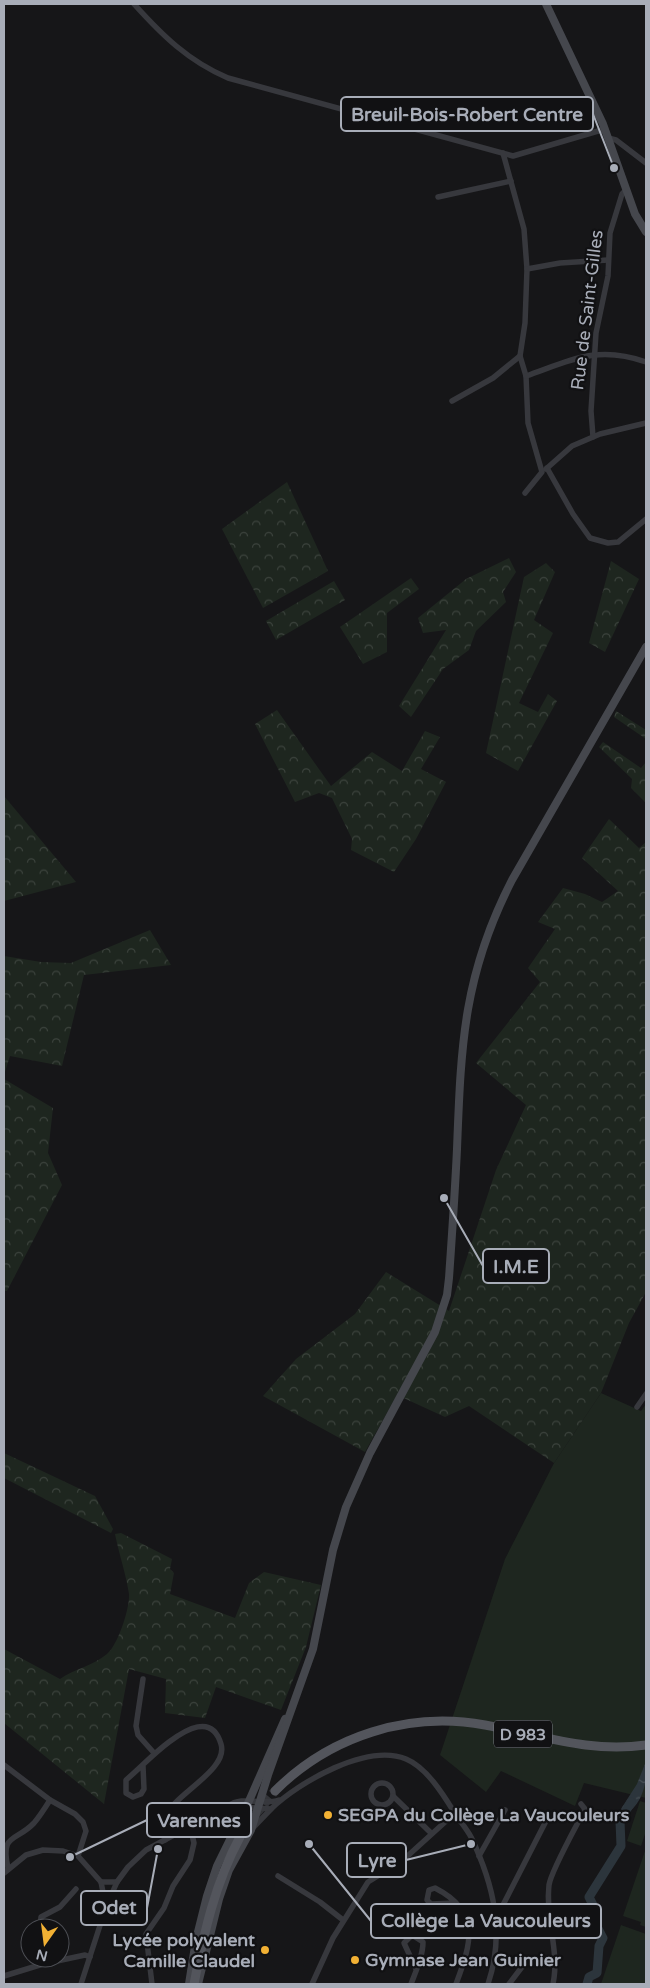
<svg xmlns="http://www.w3.org/2000/svg" width="650" height="1988" font-family="'Varela Round',sans-serif">
<defs>
<pattern id="forest-crowns" width="20" height="18" patternUnits="userSpaceOnUse" patternTransform="scale(1.25)"><rect width="20" height="18" fill="#1e261f"/><path d="M2 6a3 3 0 1 1 6 0M12 15a3 3 0 1 1 6 0" fill="none" stroke="#3c433d"/></pattern>
<pattern id="water-ripples" width="26" height="14" patternUnits="userSpaceOnUse" patternTransform="scale(1.25)"><rect width="26" height="14" fill="#2c353c"/><path d="M2 4q2-2 4 0t4 0M15 11q2-2 4 0t4 0" fill="none" stroke="#485056"/></pattern>
</defs>
<rect width="100%" height="100%" fill="#161618"/>
<g fill="#1e261f">
<path d="M601,1393L641,1411L646,1404V1798L584,1783L575,1806L501,1771L486,1792L440,1755L505,1559L554,1463Z"/>
<path d="M640,1801L646,1803V1831L641,1846L627,1841Z"/>
<path d="M646,1848V1927L640,1925L641,1922L623,1916Z"/>
<path d="M621,1925L646,1934V1984H601Z"/>
</g>
<g fill="url(#forest-crowns)">
<path d="M287,482L328,571L263,608L222,529Z"/>
<path d="M509,558L516,572L503,592L506,602L476,631L469,650L443,669L411,717L399,706L446,630L423,633L418,618L466,579Z"/>
<path d="M611,561L639,579L605,652L589,643Z"/>
<path d="M546,563L555,572L534,620L553,633L519,703L538,712L548,694L557,701L518,771L486,753L524,577Z"/>
<path d="M411,578L419,589L387,613V652L363,664L340,627Z"/>
<path d="M334,581L345,600L276,640L266,621Z"/>
<path d="M277,710L331,786L372,752L402,771L425,731L440,737L421,769L446,782L416,839L394,872L351,850L352,839L332,798L319,793L295,802L255,724Z"/>
<path d="M616,711L646,730V739L614,717Z"/>
<path d="M603,742L641,768L646,762V803L631,788L632,779L599,747Z"/>
<path d="M4,796L76,882L4,901Z"/>
<path d="M609,819L639,848L646,842V1292L629,1323L601,1393L554,1463L469,1406L445,1417L397,1395L365,1452L263,1396L296,1359L355,1314L386,1272L449,1311L496,1170L526,1105L476,1063L540,982L528,968L555,929L538,922L563,888L585,894L602,902L618,891L582,858Z"/>
<path d="M150,930L171,965L84,975L62,1066L10,1056L4,1075V956L41,962L71,963Z"/>
<path d="M4,1079L53,1108L48,1153L62,1185L7,1291H4Z"/>
<path d="M4,1453L95,1496L113,1529L111,1533L4,1478Z"/>
<path d="M121,1533L172,1559L170,1569L174,1573L170,1594L235,1618L249,1583L264,1572L321,1585L306,1647L281,1710L216,1687L205,1718L165,1713L166,1679L129,1669L104,1804L4,1723V1649L60,1679C74,1669 93,1666 107,1654C118,1645 130,1608 129,1594C126,1574 119,1554 115,1534Z"/>
</g>
<path fill="url(#water-ripples)" d="M645,1764C650,1776 641,1808 626,1813L621,1809L637,1784Z"/>
<g fill="none" stroke-linecap="round" stroke-linejoin="round">
<path stroke="#2c353c" stroke-width="9" d="M587,1984L589,1977L597,1973L599,1946L603,1938L594,1921L595,1909L589,1897L621,1846L620,1821L631,1802"/>
<path stroke="#333438" stroke-width="9" stroke-dasharray="9 4.5" stroke-linecap="butt" d="M240,1837L255,1815L275,1791"/>
<g stroke="#37383d" stroke-width="5.5">
<path d="M134,4C162,35 188,61 228,78L513,156L605,129"/>
<path d="M608,138L616,140L646,163"/>
<path d="M503,153L524,229L527,269L525,323L520,356L526,376L528,423L542,472L525,493"/>
<path d="M438,197L511,181"/>
<path d="M527,269L560,263L608,260"/>
<path d="M526,376C572,360 597,345 646,362"/>
<path d="M452,401L493,378L520,356"/>
<path d="M593,437L591,411L596,333L608,276L610,233L622,194L626,190"/>
<path d="M547,468L573,514L590,538L608,543L618,542L646,519"/>
<path d="M546,469L572,446L600,434L646,423"/>
<path d="M637,1407L646,1394"/>
<path d="M143,1679L136,1726L138,1735L154,1753"/>
<path d="M4,1765L50,1800L75,1814L83,1822L86,1831L78,1856"/>
<path d="M143,1766L144,1789L141,1794L133,1797L126,1793V1780C140,1768 153,1754 169,1742C185,1730 212,1713 221,1744C229,1770 174,1794 165,1817C162,1824 164,1833 165,1840"/>
<circle cx="382" cy="1794" r="11"/>
<path d="M393,1796L431,1833"/>
<path d="M228,1806C243,1795 262,1806 279,1800"/>
<path d="M251,1830L271,1809"/>
<path d="M479,1856L505,1810"/>
<path d="M8,1868C0,1833 16,1842 34,1823C40,1816 45,1808 50,1800"/>
<path d="M4,1873L26,1855L43,1850L63,1851L78,1856L101,1882L106,1907L81,1984"/>
<path d="M278,1876L320,1902L343,1920"/>
<path d="M101,1882H117"/>
<path d="M455,1903L431,1904L427,1900L429,1890L435,1888C482,1912 471,1944 456,1984"/>
<path d="M106,1907L117,1882L128,1867L146,1850L228,1806L271,1809C299,1782 367,1743 406,1759C426,1767 443,1794 454,1812C459,1820 466,1828 471,1837C494,1885 505,1933 488,1984"/>
<path d="M495,1911L503,1905L545,1823"/>
<path d="M40,1928L41,1917L60,1907L76,1889"/>
<path d="M4,1976L43,1964L85,1955L90,1957"/>
<path d="M152,1984L146,1934L164,1908L173,1886L190,1860L194,1843L190,1827"/>
<path d="M312,1984L333,1938L368,1882L402,1861L455,1813"/>
<path d="M411,1984C416,1971 423,1956 423,1942L412,1935L404,1943L416,1969"/>
<path d="M509,1984L525,1963L555,1958"/>
<path d="M553,1984C560,1951 545,1919 549,1885C551,1871 577,1825 585,1809L581,1804"/>
</g>
<g stroke="#45474d" stroke-width="8">
<path d="M546,4L603,124L635,214L646,232"/>
<path d="M189,1984L196,1940L207,1896L217,1866L249,1801L285,1719"/>
<path d="M198,1984L219,1899L229,1870L251,1830L268,1775L313,1649L333,1550L346,1507L370,1453L435,1332L447,1295L449,1278C452,1235 455,1192 457,1149C461,1046 463,975 512,880L646,647"/>
</g>
<g stroke="#53555c" stroke-width="9">
<path d="M275,1791C330,1736 408,1711 485,1725C542,1735 587,1753 646,1745"/>
<path d="M194,1984C204,1933 215,1883 240,1837"/>
</g>
</g>
<g fill="#f2b134" stroke="#111113" stroke-width="2">
<circle cx="328" cy="1815" r="5"/>
<circle cx="265" cy="1950" r="5"/>
<circle cx="355" cy="1960" r="5"/>
</g>
<g text-anchor="middle" stroke-width="4.5" stroke-linejoin="round" paint-order="stroke">
<rect fill="#111113" stroke="#7b7e86" stroke-width="1" x="494" y="1720.5" width="58" height="27" rx="4"/>
<g font-size="16" font-weight="bold" fill="#a8adb8">
<text x="523" y="1740">D 983</text>
</g>
<g font-size="18" fill="#a8adb8" stroke="#111113">
<text transform="translate(587 310) rotate(-83)" y="6">Rue de Saint-Gilles</text>
</g>
<g font-size="18" font-weight="bold" fill="#a8adb8" stroke="#111113" text-anchor="start">
<text x="338" y="1821">SEGPA du Collège La Vaucouleurs</text>
<text x="255" y="1946" text-anchor="end">Lycée polyvalent<tspan x="255" dy="21">Camille Claudel</tspan></text>
<text x="365" y="1966">Gymnase Jean Guimier</text>
</g>
</g>
<path fill="none" stroke="#a8adb8" stroke-width="2" d="M614 168L593 114M444 1198L483 1266M70 1857L147 1820M471 1844L406 1860M158 1849L147 1908M309 1844L371 1921"/>
<g fill="#a8adb8" stroke="#111113" stroke-width="2">
<circle cx="614" cy="168" r="5"/>
<circle cx="444" cy="1198" r="5"/>
<circle cx="70" cy="1857" r="5"/>
<circle cx="471" cy="1844" r="5"/>
<circle cx="158" cy="1849" r="5"/>
<circle cx="309" cy="1844" r="5"/>
</g>
<g fill="#111113" stroke="#a8adb8" stroke-width="2">
<rect x="341" y="97" width="252" height="34" rx="5"/>
<rect x="483" y="1249" width="66" height="34" rx="5"/>
<rect x="147" y="1803" width="104" height="34" rx="5"/>
<rect x="347" y="1843" width="59" height="34" rx="5"/>
<rect x="81" y="1891" width="66" height="34" rx="5"/>
<rect x="371" y="1904" width="230" height="34" rx="5"/>
</g>
<g font-size="19" text-anchor="middle" font-weight="bold" fill="#a8adb8">
<text x="467" y="121">Breuil-Bois-Robert Centre</text>
<text x="516" y="1273">I.M.E</text>
<text x="199" y="1827">Varennes</text>
<text x="377" y="1867">Lyre</text>
<text x="114" y="1914">Odet</text>
<text x="486" y="1927">Collège La Vaucouleurs</text>
</g>
<rect width="650" height="1988" fill="none" stroke="#a8adb8" stroke-width="10"/>
<g transform="translate(45 1943) rotate(194)"><circle r="24" fill="#111113" stroke="#4d4f55"/>
<path d="M0-4L9 19L0 12L-9 19Z" fill="#f2b134"/>
<text y="-8" font-size="14" font-weight="bold" text-anchor="middle" fill="#a8adb8">N</text>
</g>
</svg>
